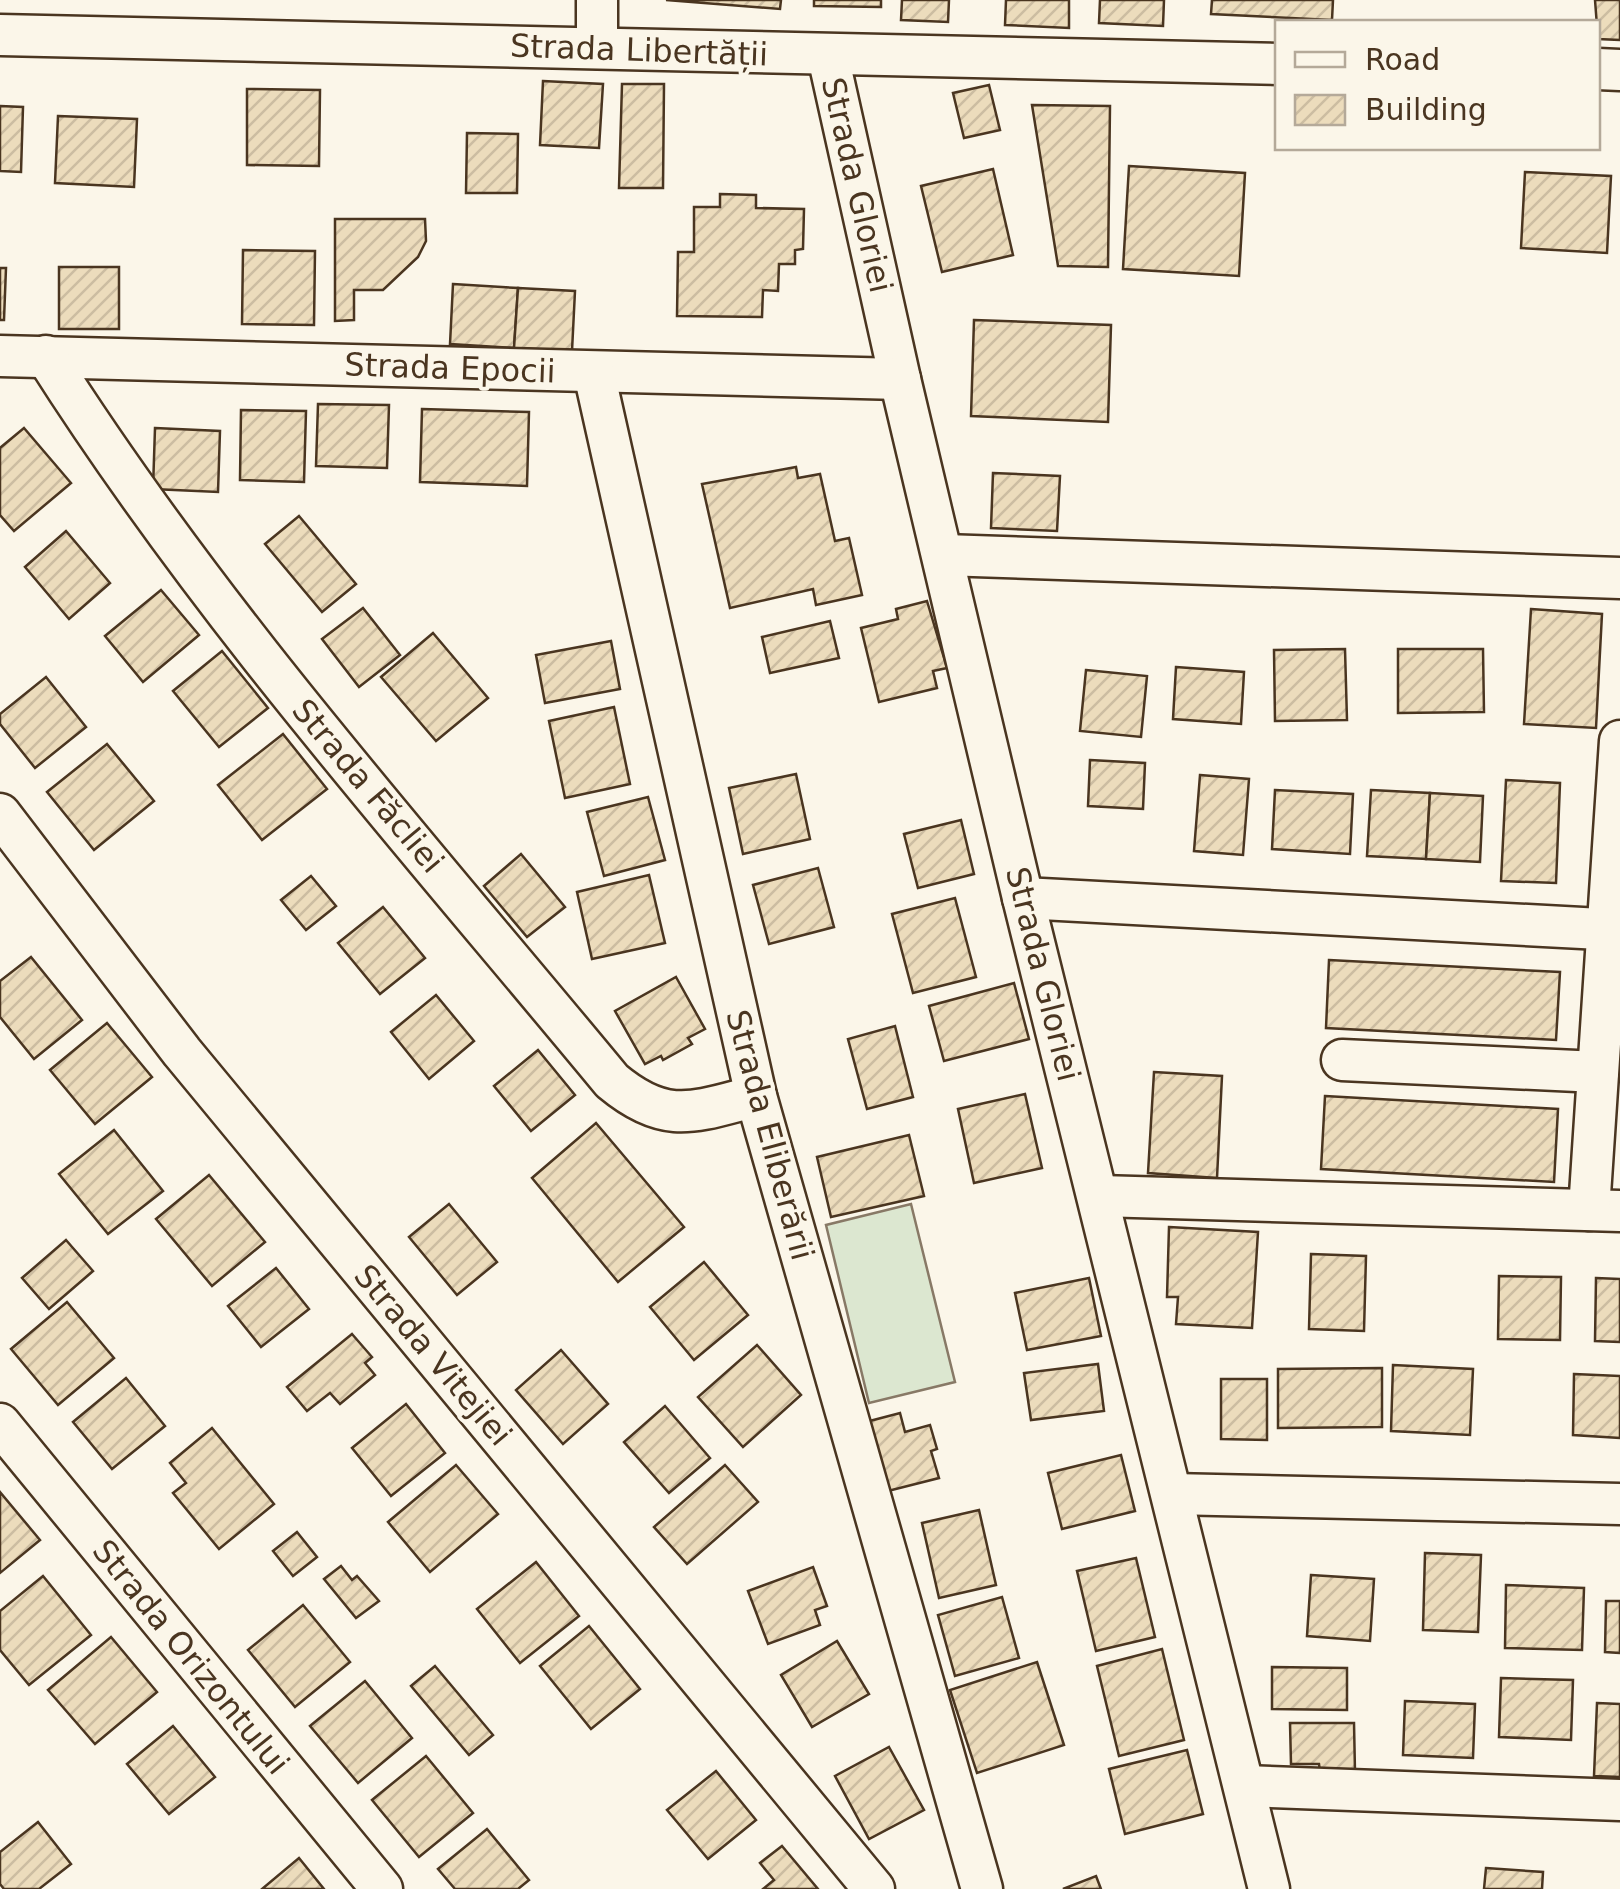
<svg xmlns="http://www.w3.org/2000/svg" width="1620" height="1889" font-family="'DejaVu Sans',sans-serif">
<defs>
<pattern id="building-hatch" width="6" height="6" patternUnits="userSpaceOnUse" patternTransform="scale(2.5)"><rect width="6" height="6" fill="#ecdcbc"/><path d="M-1 1l2-2M0 6l6-6M5 7l2-2" fill="none" stroke="#ccbda1"/></pattern>
</defs>
<rect width="100%" height="100%" fill="#fbf6e9"/>
<path fill="#dce7d0" stroke="#887966" stroke-width="2.5" d="M911,1204L955,1382L869,1403L826,1225Z"/>
<g fill="url(#building-hatch)" stroke="#4a3520" stroke-width="2.5">
<path d="M666,0H781L780,9Z"/>
<path d="M814,0H881V7L814,6Z"/>
<path d="M902,0H949L948,22L901,20Z"/>
<path d="M1006,0H1069V28L1005,25Z"/>
<path d="M1100,0H1164L1163,26L1099,23Z"/>
<path d="M1212,0H1333L1332,20L1211,14Z"/>
<path d="M1595,0H1620V40L1598,39Z"/>
<path d="M543,81L603,84L599,148L540,145Z"/>
<path d="M622,84H664L663,188H619Z"/>
<path d="M989,85L1000,130L964,138L953,93Z"/>
<path d="M247,89L320,90L319,166L247,165Z"/>
<path d="M1032,105L1110,106L1108,267L1058,266Z"/>
<path d="M0,106L23,107L21,172L0,171Z"/>
<path d="M58,116L137,119L134,187L55,183Z"/>
<path d="M467,133L518,134L517,193H466Z"/>
<path d="M1129,166L1245,173L1239,276L1123,269Z"/>
<path d="M993,169L1013,255L942,272L921,186Z"/>
<path d="M1525,172L1611,176L1607,253L1521,248Z"/>
<path d="M720,194L756,195V208L804,209L803,249L795,250V264H779L778,291L763,290L762,317L677,316L678,252H694V207H720Z"/>
<path d="M335,219H425L426,241L418,257L383,290H354V320L335,321Z"/>
<path d="M243,250L315,251L314,325L242,324Z"/>
<rect x="59" y="267" width="60" height="62"/>
<path d="M0,268H6L4,320H0Z"/>
<path d="M453,284L518,288L514,348L450,344Z"/>
<path d="M518,288L575,291L572,351L514,348Z"/>
<path d="M974,320L1111,325L1108,422L971,416Z"/>
<path d="M318,404L389,405L387,468L316,466Z"/>
<path d="M422,409L529,412L527,486L420,482Z"/>
<path d="M241,410L306,411L304,482L240,480Z"/>
<path d="M24,428L71,483L14,531L0,515V448Z"/>
<path d="M155,428L220,431L218,492L153,489Z"/>
<path d="M796,467L798,478L820,474L835,541L849,538L862,595L816,605L813,589L730,608L702,484Z"/>
<path d="M993,473L1060,476L1057,531L991,528Z"/>
<path d="M299,516L356,584L322,612L265,544Z"/>
<path d="M66,531L110,583L69,619L25,567Z"/>
<path d="M161,590L199,635L143,682L105,636Z"/>
<path d="M927,601L947,668L933,671L937,688L879,702L861,628L898,619L896,609Z"/>
<path d="M363,608L400,655L359,687L322,639Z"/>
<path d="M1531,609L1602,614L1596,728L1524,724Z"/>
<path d="M830,621L839,658L770,673L762,637Z"/>
<path d="M433,633L488,698L436,741L381,677Z"/>
<path d="M611,641L620,689L545,703L536,655Z"/>
<path d="M1345,649L1347,720L1275,721L1274,650Z"/>
<path d="M1398,649H1483L1484,712L1398,713Z"/>
<path d="M222,651L268,708L219,747L173,691Z"/>
<path d="M1176,667L1244,672L1241,724L1173,719Z"/>
<path d="M1086,670L1147,676L1141,737L1080,731Z"/>
<path d="M46,677L86,727L35,768L0,724V714Z"/>
<path d="M614,707L630,784L565,798L549,721Z"/>
<path d="M283,734L327,789L262,840L218,785Z"/>
<path d="M107,744L154,801L94,850L47,792Z"/>
<path d="M1090,760L1145,763L1143,809L1088,806Z"/>
<path d="M796,774L810,839L743,854L729,788Z"/>
<path d="M1200,775L1249,779L1243,855L1194,851Z"/>
<path d="M1506,780L1560,783L1556,883L1501,881Z"/>
<path d="M1275,790L1353,794L1350,854L1272,849Z"/>
<path d="M1371,790L1430,793L1426,859L1367,856Z"/>
<path d="M1430,793L1483,796L1480,862L1426,859Z"/>
<path d="M648,797L665,860L604,876L587,812Z"/>
<path d="M961,820L974,874L918,888L904,834Z"/>
<path d="M521,854L565,907L527,937L484,886Z"/>
<path d="M818,868L834,927L769,944L753,885Z"/>
<path d="M649,875L665,943L592,959L577,892Z"/>
<path d="M311,876L336,906L306,930L281,900Z"/>
<path d="M955,898L976,977L913,993L892,914Z"/>
<path d="M383,907L425,958L380,994L338,943Z"/>
<path d="M31,957L82,1020L34,1059L0,1017V981Z"/>
<path d="M1329,960L1560,972L1556,1040L1326,1028Z"/>
<path d="M676,977L705,1029L688,1038L692,1044L663,1060L661,1056L645,1064L615,1011Z"/>
<path d="M1014,983L1029,1039L944,1061L929,1006Z"/>
<path d="M436,995L474,1041L429,1079L391,1032Z"/>
<path d="M107,1023L152,1077L95,1124L50,1070Z"/>
<path d="M895,1026L913,1097L867,1109L848,1039Z"/>
<path d="M538,1050L575,1095L531,1131L494,1086Z"/>
<path d="M1154,1072L1222,1076L1217,1178L1148,1173Z"/>
<path d="M1025,1094L1042,1168L974,1183L958,1109Z"/>
<path d="M1325,1096L1558,1109L1554,1182L1321,1169Z"/>
<path d="M596,1123L684,1227L618,1282L532,1178Z"/>
<path d="M114,1130L163,1191L108,1234L59,1174Z"/>
<path d="M909,1135L924,1196L831,1217L817,1157Z"/>
<path d="M209,1175L265,1242L212,1286L156,1219Z"/>
<path d="M449,1204L497,1262L457,1295L409,1237Z"/>
<path d="M1169,1227L1258,1232L1252,1328L1176,1324L1178,1297H1167Z"/>
<path d="M66,1240L93,1271L49,1309L22,1278Z"/>
<path d="M1311,1254L1366,1256L1364,1331L1309,1329Z"/>
<path d="M704,1262L748,1315L694,1360L650,1307Z"/>
<path d="M276,1268L309,1309L261,1347L228,1306Z"/>
<path d="M1499,1276L1561,1277L1560,1340L1498,1339Z"/>
<path d="M1089,1278L1101,1336L1027,1350L1015,1293Z"/>
<path d="M1596,1278L1620,1279V1342L1595,1341Z"/>
<path d="M67,1302L114,1358L58,1405L11,1349Z"/>
<path d="M352,1334L372,1357L365,1363L375,1375L340,1404L330,1393L307,1411L287,1387Z"/>
<path d="M757,1345L801,1395L743,1447L698,1397Z"/>
<path d="M561,1350L608,1404L563,1444L516,1390Z"/>
<path d="M1098,1364L1104,1411L1031,1420L1024,1373Z"/>
<path d="M1393,1365L1473,1369L1470,1435L1391,1431Z"/>
<path d="M1382,1368V1427L1278,1428V1369Z"/>
<path d="M1574,1374L1620,1376V1438L1573,1435Z"/>
<path d="M126,1378L165,1426L112,1469L73,1422Z"/>
<path d="M1221,1379H1267V1440L1221,1439Z"/>
<path d="M406,1404L445,1453L391,1496L352,1448Z"/>
<path d="M665,1406L710,1458L669,1493L624,1442Z"/>
<path d="M900,1413L905,1432L930,1425L937,1449L931,1451L939,1478L884,1492L866,1422Z"/>
<path d="M212,1428L274,1504L219,1549L173,1493L186,1483L170,1463Z"/>
<path d="M1121,1455L1135,1511L1062,1529L1048,1473Z"/>
<path d="M456,1465L498,1514L430,1572L388,1522Z"/>
<path d="M725,1465L758,1502L687,1564L654,1527Z"/>
<path d="M0,1492L40,1540L0,1573Z"/>
<path d="M979,1510L996,1585L939,1598L922,1523Z"/>
<path d="M297,1532L317,1557L293,1576L273,1551Z"/>
<path d="M1425,1553L1481,1555L1478,1632L1423,1630Z"/>
<path d="M1136,1558L1155,1637L1096,1651L1077,1571Z"/>
<path d="M536,1562L579,1616L520,1663L477,1609Z"/>
<path d="M341,1566L352,1580L357,1576L379,1601L356,1618L324,1579Z"/>
<path d="M813,1567L827,1606L815,1610L820,1625L768,1644L748,1591Z"/>
<path d="M1311,1575L1374,1579L1370,1641L1307,1636Z"/>
<path d="M43,1576L91,1635L29,1685L0,1650V1611Z"/>
<path d="M1506,1585L1584,1588L1582,1650L1505,1648Z"/>
<path d="M1002,1597L1019,1658L955,1676L938,1615Z"/>
<path d="M1606,1601H1620V1653L1605,1652Z"/>
<path d="M303,1605L350,1662L295,1707L248,1650Z"/>
<path d="M589,1626L640,1689L591,1729L540,1666Z"/>
<path d="M111,1637L157,1692L95,1744L48,1690Z"/>
<path d="M837,1641L869,1694L812,1727L781,1675Z"/>
<path d="M1162,1649L1184,1740L1119,1756L1097,1666Z"/>
<path d="M1037,1662L1064,1745L977,1773L950,1690Z"/>
<path d="M435,1666L493,1735L469,1755L411,1686Z"/>
<path d="M1272,1667L1347,1668V1710L1272,1709Z"/>
<path d="M1501,1678L1573,1680L1571,1740L1499,1737Z"/>
<path d="M365,1681L412,1738L358,1783L310,1726Z"/>
<path d="M1405,1701L1475,1704L1473,1758L1403,1755Z"/>
<path d="M1597,1703L1620,1704V1777L1594,1776Z"/>
<path d="M1290,1723H1354L1355,1772H1320L1319,1764H1291Z"/>
<path d="M173,1726L215,1777L169,1814L127,1764Z"/>
<path d="M889,1747L924,1810L869,1839L835,1776Z"/>
<path d="M1187,1750L1203,1814L1125,1834L1109,1769Z"/>
<path d="M426,1756L473,1813L419,1857L372,1800Z"/>
<path d="M716,1771L756,1820L708,1859L667,1810Z"/>
<path d="M38,1822L71,1864L39,1889H4L0,1884V1852Z"/>
<path d="M487,1829L529,1880L518,1889H455L438,1869Z"/>
<path d="M782,1846L818,1889H763L774,1880L760,1863Z"/>
<path d="M299,1858L324,1889H262Z"/>
<path d="M1486,1868L1543,1872L1542,1889H1484Z"/>
<path d="M1096,1876L1101,1889H1063Z"/>
</g>
<g fill="none" stroke-linecap="round" stroke-linejoin="round">
<defs>
<g id="minor">
<path d="M0,35L1278,64"/>
<path d="M597,48V0"/>
<path d="M828,56L900,379L1023,898L1269,1889"/>
<path d="M1598,69L1620,70"/>
<path d="M0,356L900,379"/>
<path d="M46,356C211,616 417,845 612,1081C666,1126 694,1112 756,1096"/>
<path d="M594,373L756,1096L982,1889"/>
<path d="M944,555L1620,578"/>
<path d="M0,814L182,1052L874,1889"/>
<path d="M1023,898L1620,930"/>
<path d="M1342,1060L1598,1072"/>
<path d="M1100,1196L1620,1211"/>
<path d="M1589,1210L1620,741"/>
<path d="M0,1424L382,1889"/>
<path d="M1172,1494L1620,1504"/>
<path d="M1245,1786L1620,1800"/>
</g>
</defs>
<use href="#minor" stroke="#4a3520" stroke-width="45"/>
<use href="#minor" stroke="#fbf6e9" stroke-width="40"/>
</g>
<g text-anchor="middle" stroke-width="8" stroke-linejoin="round" paint-order="stroke">
<g font-size="32" fill="#4a3520" stroke="#fbf6e9">
<text transform="translate(639 50) rotate(2)" y="11">Strada Libertății</text>
<text transform="translate(857 185) rotate(77)" y="11">Strada Gloriei</text>
<text transform="translate(450 368) rotate(2)" y="11">Strada Epocii</text>
<text transform="translate(368 786) rotate(50)" y="11">Strada Făcliei</text>
<text transform="translate(1043 974) rotate(76)" y="11">Strada Gloriei</text>
<text transform="translate(770 1135) rotate(75)" y="11">Strada Eliberării</text>
<text transform="translate(433 1355) rotate(50)" y="11">Strada Vitejiei</text>
<text transform="translate(191 1657) rotate(51)" y="11">Strada Orizontului</text>
</g>
</g>
<rect x="1275" y="20" width="325" height="130" fill="#fbf6e9" stroke="#b4a999" stroke-width="2.5"/>
<rect x="1295" y="52" width="50" height="15" fill="#fbf6e9" stroke="#b4a999" stroke-width="2.5"/>
<text x="1365" y="70" font-size="30" fill="#4a3520">Road</text>
<rect x="1295" y="95" width="50" height="30" fill="url(#building-hatch)" stroke="#b4a999" stroke-width="2.5"/>
<text x="1365" y="120" font-size="30" fill="#4a3520">Building</text>
</svg>
